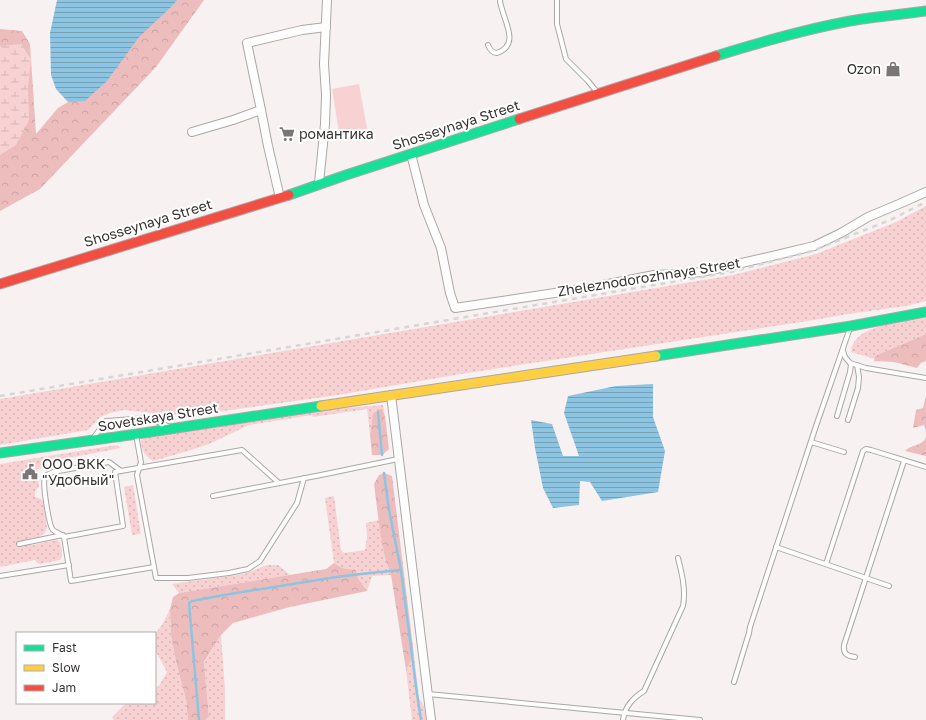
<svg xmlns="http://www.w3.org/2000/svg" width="926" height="720" font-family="'Golos Text',sans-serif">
<defs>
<pattern id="grass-dots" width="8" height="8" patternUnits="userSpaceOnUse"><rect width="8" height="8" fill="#f8d2d3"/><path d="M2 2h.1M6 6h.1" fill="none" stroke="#d5b5b6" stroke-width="1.8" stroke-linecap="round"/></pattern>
<pattern id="forest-crowns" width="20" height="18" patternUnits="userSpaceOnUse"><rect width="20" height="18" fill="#edbdbe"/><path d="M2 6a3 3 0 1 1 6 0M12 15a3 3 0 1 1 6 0" fill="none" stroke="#cca3a4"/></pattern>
<pattern id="wetland-marsh" width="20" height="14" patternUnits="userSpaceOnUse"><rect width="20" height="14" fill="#f8d2d3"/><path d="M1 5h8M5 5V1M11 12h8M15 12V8" fill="none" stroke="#d5b5b6"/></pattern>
<pattern id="water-rules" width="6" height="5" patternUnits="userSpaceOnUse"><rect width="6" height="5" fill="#8dc4e2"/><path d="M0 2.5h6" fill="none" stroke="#74a0b8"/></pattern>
</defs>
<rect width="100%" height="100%" fill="#f7f1f1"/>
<g fill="url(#grass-dots)">
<path d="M926,206V301L906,306L848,314L808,321L461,374L338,395L195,415H171L124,410L110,413L100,417L88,430L0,445V399L733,275L816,254L896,222Z"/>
<path d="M926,318V334L875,356V359L851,352C853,328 889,324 907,321C914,320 920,319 926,318Z"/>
<path d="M383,405L385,416L382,408L373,413L370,435L367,409L313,417L312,415L249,425L209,444L188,451L153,461C145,456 141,450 141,440L148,436L335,409Z"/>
<path d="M116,445L121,448L42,463V468L37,469L39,486L35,492V497L41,499L43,502L47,527C46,536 39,537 31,538L32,545L57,540L60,542C61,548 64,555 60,560L40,564L37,563L35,560L0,567V464Z"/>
<path d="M133,485L141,534L132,535L124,487Z"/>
<path d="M334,496L341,550L344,553L365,550L367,537L366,523L379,520L385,558L391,575L372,576L367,591L358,578L356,570L342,568L334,563L325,498Z"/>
<path d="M267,565H278L290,575L179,593L172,584L244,574Z"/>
<path d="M170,609L171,636L177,666L186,699L188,720H114L112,717L126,703H155V688L159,686L167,672L155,650V634L162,625Z"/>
<path d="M221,635L225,690V720H205L209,717L204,663Z"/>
<path d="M414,655L419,698L424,706L426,720H412L406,670Z"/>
</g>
<g fill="url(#forest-crowns)">
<path d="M166,0H204L156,67L40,189L0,211V29L22,31L30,44L36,134L58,108L90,89Z"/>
<path d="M926,334V361L921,363L917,368L894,362L876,361L874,362L875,356Z"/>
<path d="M926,396V431L924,425L913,428L916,410L923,408Z"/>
<path d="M382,408L385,416L389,449L382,455H372L370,435L373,413Z"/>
<path d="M926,436V456L905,451C912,444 924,446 926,436Z"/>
<path d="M384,473L392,476L414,655L406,670L391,575L385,558L380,532L374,484L379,475Z"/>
<path d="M334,563L342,568L356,570L358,578L367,591L290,607L233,623L221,635L204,662L209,717L205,720H188L186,699L177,666L171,636L170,609L173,597L179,593L326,569Z"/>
</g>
<path fill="url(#wetland-marsh)" d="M21,44L31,59L28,88L29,120L16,145L0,155V46Z"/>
<path fill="#f8d2d3" d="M359,84L368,134L340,138L332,89Z"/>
<g fill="url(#water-rules)">
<path d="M57,0H177L172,6L139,37L107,81L85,101L68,102L56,89L51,75L50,33Z"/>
<path d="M653,384V417L665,451L658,492L602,501L590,482L580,481L579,505L553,508L543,488L535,448L531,420L552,424L563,456H579L564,413L568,396L616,386Z"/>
</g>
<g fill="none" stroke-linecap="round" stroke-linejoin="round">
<g stroke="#8dc4e2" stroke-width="2.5">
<path d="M378,412L382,455"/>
<path d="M384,473L389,510L401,570L417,694L421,720"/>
<path d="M199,720L189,603L192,601L224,595L336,577L370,573L401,570"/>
</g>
<defs>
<g id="lane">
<path d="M557,0V24L566,59L588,81L597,92"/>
<path d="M488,45C490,50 492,53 497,53C519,45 506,25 502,9C501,6 500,3 500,0"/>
<path d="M843,351L845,357L850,363L866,368L926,378"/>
<path d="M837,416L850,372L851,364"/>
<path d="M848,420L858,388L859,377L857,365"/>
<path d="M136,435L141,462L137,475L156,578H188L229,573L248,569L260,561L297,503L304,478"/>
<path d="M94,437L106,421L148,418L168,426"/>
<path d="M811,442L844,452"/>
<path d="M121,471L109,462L53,472C51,473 47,474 45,477C42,483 49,526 53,530C56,533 61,533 64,537L71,581L154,567"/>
<path d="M213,496L321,475L398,459"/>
<path d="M64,537L123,526L115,472L242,450L279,483"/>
<path d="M19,544L63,535"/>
<path d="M776,547L889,586"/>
<path d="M826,564L863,451L866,449L871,450L926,467"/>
<path d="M0,576L69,565"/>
<path d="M855,657C847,656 843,654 844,645L904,461"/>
<path d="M734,682L749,633L750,627L816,426L850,328"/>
<path d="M428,694L700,720"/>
<path d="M623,720C625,706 633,698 644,691L683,606C686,590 682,574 678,558"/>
</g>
<g id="street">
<path d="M192,132L233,120L261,110"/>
<path d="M411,154L424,205L441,248L450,293L455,308L588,288L654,275L676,274L702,272L781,254L814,246L841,233L868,217L899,204L926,192"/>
<path d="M319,183L325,124L326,95L324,64L327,0"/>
<path d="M280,198L268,146L261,110L247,43L302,30L326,27"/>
<path d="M391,395L431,720"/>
</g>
<g id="fast">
<path d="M716,56C764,41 812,27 862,19C883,16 905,14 926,11"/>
<path d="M289,195L346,175L519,119"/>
<path d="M656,356L851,326L926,312"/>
<path d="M0,453L137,434L321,406"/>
</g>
<path id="slow" d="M321,406L656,356"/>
<g id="jam">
<path d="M519,119L716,56"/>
<path d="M0,284L289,195"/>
</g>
</defs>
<use href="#lane" stroke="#aca7a7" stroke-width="6"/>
<use href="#street" stroke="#aca7a7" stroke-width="10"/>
<use href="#fast" stroke="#aca7a7" stroke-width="11"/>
<use href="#slow" stroke="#aca7a7" stroke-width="11"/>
<use href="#jam" stroke="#aca7a7" stroke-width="11"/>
<use href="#lane" stroke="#fefdfd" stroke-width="4"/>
<use href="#street" stroke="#fefdfd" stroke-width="8"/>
<use href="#fast" stroke="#16e098" stroke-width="9"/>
<use href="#slow" stroke="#ffcf43" stroke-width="9"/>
<use href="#jam" stroke="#f24e42" stroke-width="9"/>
<path stroke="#d8d5d5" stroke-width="2.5" stroke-dasharray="5 5" stroke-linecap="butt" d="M0,396L731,272L812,251L890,220L926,202"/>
</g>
<defs>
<symbol id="shop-bare" viewBox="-9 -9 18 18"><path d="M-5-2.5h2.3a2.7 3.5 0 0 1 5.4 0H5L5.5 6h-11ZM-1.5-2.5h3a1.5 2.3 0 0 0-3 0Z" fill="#7b7676" stroke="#fff" stroke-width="2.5" paint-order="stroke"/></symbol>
<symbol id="supermarket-bare" viewBox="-9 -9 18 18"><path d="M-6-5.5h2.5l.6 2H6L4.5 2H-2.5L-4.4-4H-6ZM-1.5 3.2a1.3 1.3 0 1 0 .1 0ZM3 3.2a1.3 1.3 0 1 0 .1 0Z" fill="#7b7676" stroke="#fff" stroke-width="2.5" paint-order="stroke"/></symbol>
<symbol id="civic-bare" viewBox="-9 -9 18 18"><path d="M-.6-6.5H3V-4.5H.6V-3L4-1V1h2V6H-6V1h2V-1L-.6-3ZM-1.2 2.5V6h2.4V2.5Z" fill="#7b7676" stroke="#fff" stroke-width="2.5" paint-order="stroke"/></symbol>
</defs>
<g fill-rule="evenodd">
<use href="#shop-bare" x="882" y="58" width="22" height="22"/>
<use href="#supermarket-bare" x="276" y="123" width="22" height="22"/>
<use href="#civic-bare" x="19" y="461" width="22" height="22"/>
</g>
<g text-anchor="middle" stroke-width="4" stroke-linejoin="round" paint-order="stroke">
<g font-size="14" fill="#383333" stroke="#fff" text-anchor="start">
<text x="881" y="74" text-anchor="end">Ozon</text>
<text x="299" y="139">романтика</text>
<text x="42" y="469">ООО ВКК<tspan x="42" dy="16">"Удобный"</tspan></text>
</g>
<g font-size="14" fill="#383333" stroke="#fff">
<text transform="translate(456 125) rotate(-18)" y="5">Shosseynaya Street</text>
<text transform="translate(148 223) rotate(-17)" y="5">Shosseynaya Street</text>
<text transform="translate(649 277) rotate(-9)" y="5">Zheleznodorozhnaya Street</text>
<text transform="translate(158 417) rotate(-9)" y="5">Sovetskaya Street</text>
</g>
</g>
<rect x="16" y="632" width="140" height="72" fill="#ffffff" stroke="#afadad"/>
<rect x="24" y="645" width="20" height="6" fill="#16e098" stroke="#afadad"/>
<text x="52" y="652" font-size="12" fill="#383333">Fast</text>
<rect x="24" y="665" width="20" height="6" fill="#ffcf43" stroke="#afadad"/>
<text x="52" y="672" font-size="12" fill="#383333">Slow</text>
<rect x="24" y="685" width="20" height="6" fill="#f24e42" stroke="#afadad"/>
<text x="52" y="692" font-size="12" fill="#383333">Jam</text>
</svg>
